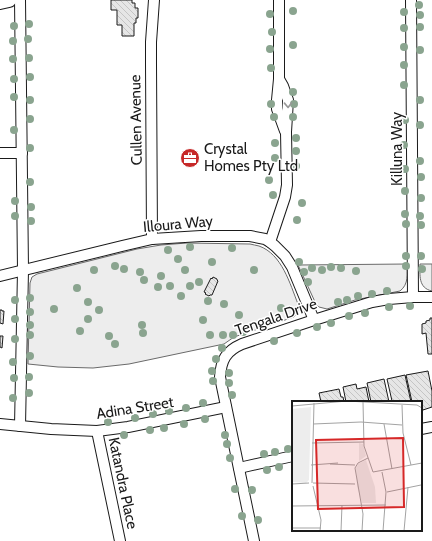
<svg xmlns="http://www.w3.org/2000/svg" width="432" height="541" font-family="Cabin,sans-serif">
<defs>
<pattern id="building-back-hatch" width="6" height="6" patternUnits="userSpaceOnUse"><rect width="6" height="6" fill="#e6e6e6"/><path d="M-1 5l2 2M0 0l6 6M5-1l2 2" fill="none" stroke="#c5c5c5"/></pattern>
</defs>
<rect width="100%" height="100%" fill="#fff"/>
<g fill="#ededed" stroke="#6a6a6a">
<path d="M187,243L250,244C253,245 256,245 259,246C282,254 290,284 298,304C299,310 298,313 294,317L234,337L224,344L129,364L93,368L58,367L28,364L30,283L32,277L37,274L137,249L161,245Z"/>
<path d="M407,264C407,274 409,284 400,291L355,300L327,309L319,307L316,304L298,265Z"/>
<path d="M420,264H432V291C418,288 420,275 420,264Z"/>
</g>
<g fill="url(#building-back-hatch)" stroke="#1a1a1a">
<path d="M111,0H132V3H135V8H138V18H136V23H134V36H122V25H117V10H111Z"/>
<path d="M213,277L217,279V280L218,281L212,295H210L209,296L205,294L206,293L204,292L211,278L212,279Z"/>
<path d="M0,310H2V311H4L3,324L0,323Z"/>
<path d="M430,318H432V354H428L426,333L422,334V324L426,323V321L430,320Z"/>
<path d="M0,336H3L2,348L0,347Z"/>
<path d="M428,371L432,391V407L423,410L422,407H421V402H412L406,375Z"/>
<path d="M405,375L411,402H391L390,401H392L387,379Z"/>
<path d="M384,379L389,402H371L367,383Z"/>
<path d="M356,384L357,389L366,387L369,402H346L343,387Z"/>
<path d="M339,389L341,397H343L344,402H321L319,393Z"/>
</g>
<g fill="none" stroke-linecap="round" stroke-linejoin="round">
<defs>
<g id="street">
<path d="M279,0V79L277,100V109L285,131"/>
<path d="M411,0L413,297"/>
<path d="M0,153H22"/>
<path d="M152,239L151,64V42L154,0"/>
<path d="M270,242L285,197L287,185L286,132L288,100L283,86L279,79"/>
<path d="M0,276L122,246L152,239L201,236H250L265,239L270,242L275,246L285,256L292,267L314,320"/>
<path d="M0,424L51,429L97,431L128,427L226,407"/>
<path d="M20,426L23,270L20,0"/>
<path d="M421,429L432,427"/>
<path d="M97,431L120,541"/>
<path d="M239,468L293,456"/>
<path d="M254,541L220,377C221,360 226,351 242,344L314,320L372,302L389,299L413,297H432"/>
</g>
<path id="secondary" d="M0,2L9,0"/>
</defs>
<use href="#street" stroke="#1a1a1a" stroke-width="12"/>
<use href="#secondary" stroke="#1a1a1a" stroke-width="16"/>
<use href="#street" stroke="#fff" stroke-width="10"/>
<use href="#secondary" stroke="#fff" stroke-width="14"/>
</g>
<g fill="#8aa48f">
<circle cx="419" cy="5" r="4"/>
<circle cx="293" cy="11" r="4"/>
<circle cx="404" cy="12" r="4"/>
<circle cx="270" cy="14" r="4"/>
<circle cx="420" cy="15" r="4"/>
<circle cx="29" cy="24" r="4"/>
<circle cx="14" cy="26" r="4"/>
<circle cx="420" cy="27" r="4"/>
<circle cx="404" cy="28" r="4"/>
<circle cx="272" cy="32" r="4"/>
<circle cx="28" cy="39" r="4"/>
<circle cx="13" cy="41" r="4"/>
<circle cx="293" cy="45" r="4"/>
<circle cx="404" cy="47" r="4"/>
<circle cx="270" cy="49" r="4"/>
<circle cx="420" cy="50" r="4"/>
<circle cx="29" cy="58" r="4"/>
<circle cx="13" cy="59" r="4"/>
<circle cx="404" cy="65" r="4"/>
<circle cx="271" cy="68" r="4"/>
<circle cx="30" cy="77" r="4"/>
<circle cx="14" cy="79" r="4"/>
<circle cx="404" cy="85" r="4"/>
<circle cx="293" cy="92" r="4"/>
<circle cx="14" cy="97" r="4"/>
<circle cx="30" cy="100" r="4"/>
<circle cx="420" cy="100" r="4"/>
<circle cx="271" cy="104" r="4"/>
<circle cx="294" cy="104" r="4"/>
<circle cx="274" cy="117" r="4"/>
<circle cx="293" cy="117" r="4"/>
<circle cx="30" cy="119" r="4"/>
<circle cx="405" cy="120" r="4"/>
<circle cx="420" cy="125" r="4"/>
<circle cx="14" cy="130" r="4"/>
<circle cx="296" cy="138" r="4"/>
<circle cx="275" cy="143" r="4"/>
<circle cx="404" cy="145" r="4"/>
<circle cx="30" cy="148" r="4"/>
<circle cx="296" cy="151" r="4"/>
<circle cx="275" cy="158" r="4"/>
<circle cx="420" cy="161" r="4"/>
<circle cx="296" cy="166" r="4"/>
<circle cx="405" cy="169" r="4"/>
<circle cx="421" cy="177" r="4"/>
<circle cx="269" cy="180" r="4"/>
<circle cx="30" cy="182" r="4"/>
<circle cx="405" cy="191" r="4"/>
<circle cx="273" cy="195" r="4"/>
<circle cx="421" cy="198" r="4"/>
<circle cx="15" cy="201" r="4"/>
<circle cx="302" cy="203" r="4"/>
<circle cx="31" cy="207" r="4"/>
<circle cx="405" cy="214" r="4"/>
<circle cx="15" cy="216" r="4"/>
<circle cx="420" cy="216" r="4"/>
<circle cx="297" cy="220" r="4"/>
<circle cx="31" cy="221" r="4"/>
<circle cx="406" cy="224" r="4"/>
<circle cx="421" cy="225" r="4"/>
<circle cx="190" cy="247" r="4"/>
<circle cx="232" cy="248" r="4"/>
<circle cx="168" cy="250" r="4"/>
<circle cx="406" cy="256" r="4"/>
<circle cx="421" cy="256" r="4"/>
<circle cx="178" cy="259" r="4"/>
<circle cx="212" cy="262" r="4"/>
<circle cx="299" cy="262" r="4"/>
<circle cx="115" cy="266" r="4"/>
<circle cx="406" cy="266" r="4"/>
<circle cx="331" cy="267" r="4"/>
<circle cx="312" cy="268" r="4"/>
<circle cx="341" cy="268" r="4"/>
<circle cx="124" cy="269" r="4"/>
<circle cx="422" cy="269" r="4"/>
<circle cx="94" cy="270" r="4"/>
<circle cx="185" cy="270" r="4"/>
<circle cx="254" cy="270" r="4"/>
<circle cx="322" cy="270" r="4"/>
<circle cx="356" cy="271" r="4"/>
<circle cx="140" cy="272" r="4"/>
<circle cx="304" cy="272" r="4"/>
<circle cx="161" cy="276" r="4"/>
<circle cx="144" cy="280" r="4"/>
<circle cx="199" cy="282" r="4"/>
<circle cx="308" cy="282" r="4"/>
<circle cx="170" cy="286" r="4"/>
<circle cx="190" cy="286" r="4"/>
<circle cx="158" cy="287" r="4"/>
<circle cx="77" cy="288" r="4"/>
<circle cx="387" cy="291" r="4"/>
<circle cx="372" cy="294" r="4"/>
<circle cx="181" cy="296" r="4"/>
<circle cx="358" cy="296" r="4"/>
<circle cx="30" cy="298" r="4"/>
<circle cx="15" cy="300" r="4"/>
<circle cx="347" cy="300" r="4"/>
<circle cx="208" cy="301" r="4"/>
<circle cx="88" cy="302" r="4"/>
<circle cx="338" cy="302" r="4"/>
<circle cx="224" cy="304" r="4"/>
<circle cx="410" cy="306" r="4"/>
<circle cx="389" cy="307" r="4"/>
<circle cx="281" cy="308" r="4"/>
<circle cx="54" cy="309" r="4"/>
<circle cx="99" cy="310" r="4"/>
<circle cx="30" cy="312" r="4"/>
<circle cx="365" cy="313" r="4"/>
<circle cx="239" cy="315" r="4"/>
<circle cx="349" cy="316" r="4"/>
<circle cx="15" cy="319" r="4"/>
<circle cx="88" cy="319" r="4"/>
<circle cx="203" cy="320" r="4"/>
<circle cx="331" cy="323" r="4"/>
<circle cx="30" cy="325" r="4"/>
<circle cx="142" cy="325" r="4"/>
<circle cx="262" cy="327" r="4"/>
<circle cx="317" cy="327" r="4"/>
<circle cx="80" cy="331" r="4"/>
<circle cx="243" cy="332" r="4"/>
<circle cx="143" cy="333" r="4"/>
<circle cx="297" cy="333" r="4"/>
<circle cx="30" cy="335" r="4"/>
<circle cx="210" cy="335" r="4"/>
<circle cx="223" cy="335" r="4"/>
<circle cx="233" cy="335" r="4"/>
<circle cx="109" cy="336" r="4"/>
<circle cx="15" cy="339" r="4"/>
<circle cx="274" cy="341" r="4"/>
<circle cx="115" cy="344" r="4"/>
<circle cx="222" cy="348" r="4"/>
<circle cx="30" cy="356" r="4"/>
<circle cx="216" cy="359" r="4"/>
<circle cx="13" cy="362" r="4"/>
<circle cx="212" cy="371" r="4"/>
<circle cx="229" cy="373" r="4"/>
<circle cx="29" cy="377" r="4"/>
<circle cx="14" cy="378" r="4"/>
<circle cx="213" cy="381" r="4"/>
<circle cx="229" cy="383" r="4"/>
<circle cx="29" cy="393" r="4"/>
<circle cx="232" cy="395" r="4"/>
<circle cx="13" cy="398" r="4"/>
<circle cx="203" cy="403" r="4"/>
<circle cx="186" cy="408" r="4"/>
<circle cx="169" cy="411" r="4"/>
<circle cx="153" cy="414" r="4"/>
<circle cx="135" cy="418" r="4"/>
<circle cx="205" cy="419" r="4"/>
<circle cx="108" cy="422" r="4"/>
<circle cx="184" cy="424" r="4"/>
<circle cx="164" cy="428" r="4"/>
<circle cx="150" cy="430" r="4"/>
<circle cx="124" cy="435" r="4"/>
<circle cx="225" cy="435" r="4"/>
<circle cx="227" cy="444" r="4"/>
<circle cx="288" cy="449" r="4"/>
<circle cx="275" cy="452" r="4"/>
<circle cx="264" cy="454" r="4"/>
<circle cx="230" cy="458" r="4"/>
<circle cx="279" cy="467" r="4"/>
<circle cx="267" cy="470" r="4"/>
<circle cx="235" cy="489" r="4"/>
<circle cx="252" cy="490" r="4"/>
<circle cx="242" cy="516" r="4"/>
<circle cx="258" cy="520" r="4"/>
</g>
<defs><path id="oneway-chevron" d="M-2-3.5L2.5 0L-2 3.5" fill="none" stroke-width="1.6" stroke-linecap="round" stroke-linejoin="round"/></defs>
<use stroke="#989898" href="#oneway-chevron" transform="translate(288 105) rotate(88)"/>
<defs>
<symbol id="office-disc" viewBox="-11 -11 22 22"><circle r="9.5" fill="#c62828" stroke="#fff"/><path d="M-6-3h4V-5.5h4V-3h4V5H-6ZM-1-4.5V-3h2v-1.5ZM-6 0V1H6V0Z" fill="#fff"/></symbol>
</defs>
<g fill-rule="evenodd">
<use href="#office-disc" x="179" y="147" width="22" height="22"/>
</g>
<g text-anchor="middle" stroke-width="3" stroke-linejoin="round" paint-order="stroke">
<g font-size="15" fill="#1a1a1a" stroke="#fff">
<text transform="translate(136 120) rotate(-91)" y="5">Cullen Avenue</text>
<text transform="translate(397 149) rotate(-90)" y="5">Killuna Way</text>
<text transform="translate(178 224) rotate(-5)" y="5">Illoura Way</text>
<text transform="translate(276 317) rotate(-19)" y="5">Tengala Drive</text>
<text transform="translate(135 408) rotate(-9)" y="5">Adina Street</text>
<text transform="translate(123 483) rotate(78)" y="5">Katandra Place</text>
</g>
<g font-size="15" fill="#1a1a1a" stroke="#fff" text-anchor="start">
<text x="204" y="154">Crystal<tspan x="204" dy="17">Homes Pty Ltd</tspan></text>
</g>
</g>
<g transform="translate(292 401)">
<rect width="130" height="130" fill="#fff"/>
<path d="M19,6L17,79L14,82L0,81V8ZM67,42L71,43L74,55L67,60ZM74,59L83,86L84,102H70L65,85L64,67L66,63Z" fill="#ededed"/>
<path fill="none" stroke="#a3a3a3" stroke-width="1" d="M71,1L72,45L81,71L130,62M110,4L111,32L119,64M0,5L55,0L125,4L130,7M21,23L69,21L110,24M92,23L100,68M20,42L72,41M38,63L63,64M19,64L46,62M90,71L94,91L91,130M20,82L22,2M21,82L63,83M0,83L17,82M21,85L29,119L28,130M95,91L129,84M0,105L94,104M0,127H29M49,130L50,104M70,130L71,113L63,67L66,62L76,57M112,130L116,86"/>
<path fill="#d62828" fill-opacity="0.15" stroke="#d62828" stroke-width="2" d="M111,37L112,106L26,108L24,39Z"/>
<rect width="130" height="130" fill="none" stroke="#1a1a1a" stroke-width="2"/>
</g>
</svg>
